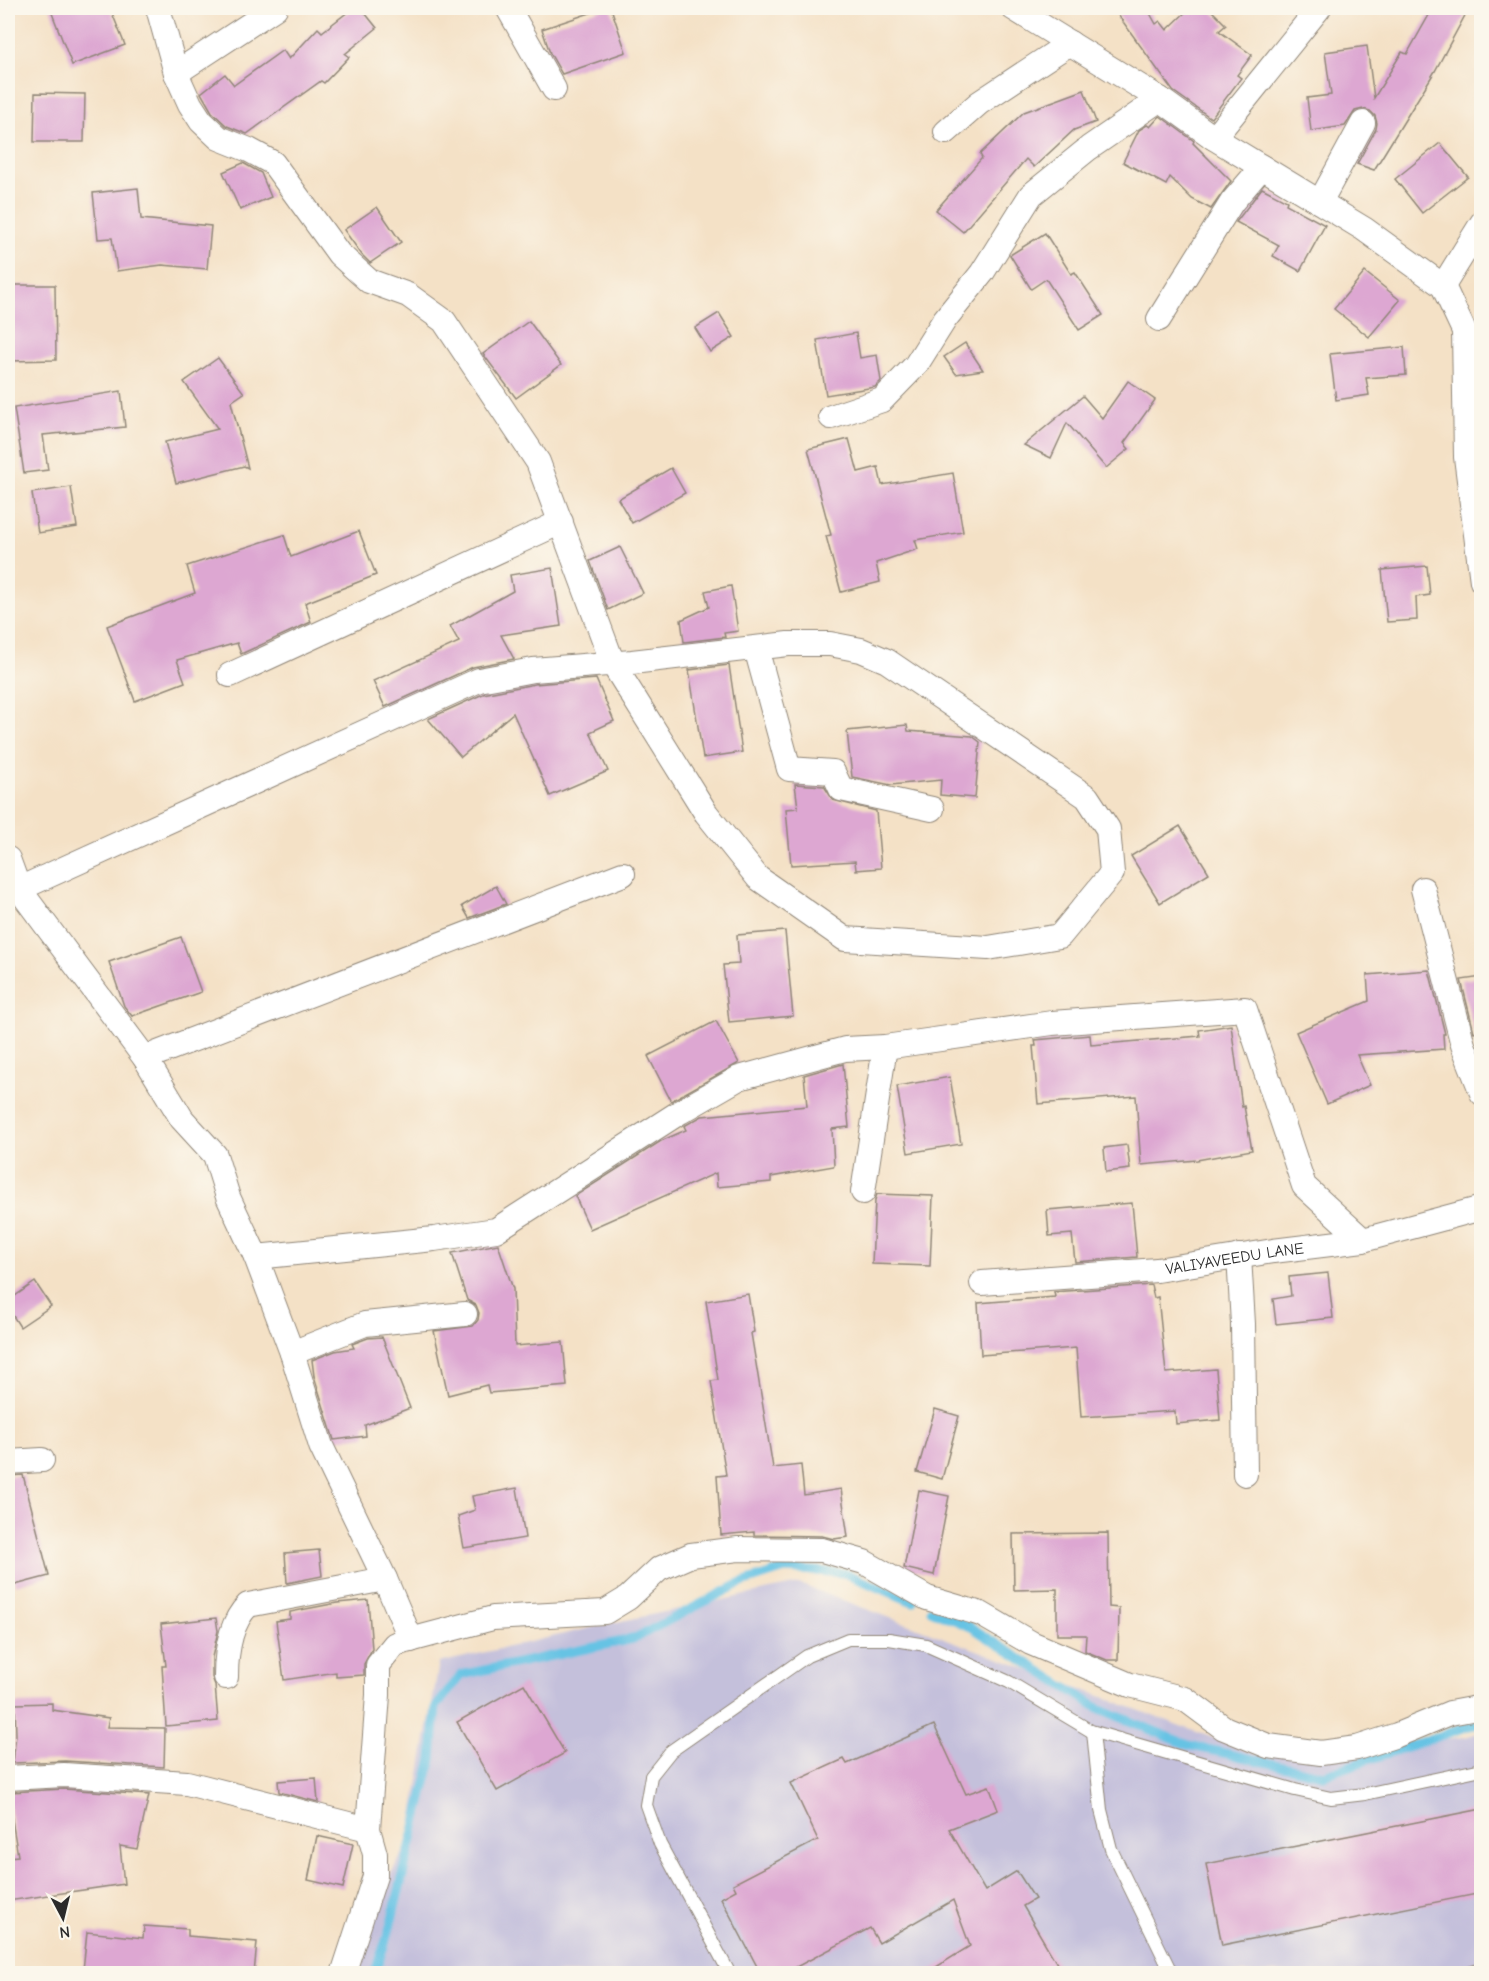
<svg xmlns="http://www.w3.org/2000/svg" width="1489" height="1981" font-family="'Comic Neue',sans-serif">
<rect width="100%" height="100%" fill="#fbf7ec"/>
<filter id="ink" filterUnits="userSpaceOnUse"><feTurbulence type="fractalNoise" baseFrequency=".0167" numOctaves="2"/><feDisplacementMap in="SourceGraphic" scale="12" xChannelSelector="R" yChannelSelector="G"/><feConvolveMatrix kernelMatrix="1 2 1 2 8 2 1 2 1" color-interpolation-filters="sRGB"/></filter>
<filter id="wash" filterUnits="userSpaceOnUse"><feTurbulence type="fractalNoise" baseFrequency=".008" numOctaves="4" result="noise"/><feDisplacementMap in="SourceGraphic" scale="24" xChannelSelector="R" yChannelSelector="G"/><feGaussianBlur stdDeviation="1.35" result="paint"/><feColorMatrix in="noise" values="0 0 0 0 0 0 0 0 0 0 0 0 0 0 0 0 0 1.4 0 .05"/><feComposite in="paint" operator="in"/></filter>
<g filter="url(#wash)">
<rect width="100%" height="100%" fill="#f4e1c6"/>
<path fill="#c4c0db" d="M799,1584L1256,1754L1465,1737L1481,1732V1973L333,1974L408,1844L439,1663L607,1624Z"/>
<g fill="none" stroke-linecap="round" stroke-linejoin="round">
<g stroke="#66c3e4" stroke-width="9">
<path d="M931,1610L971,1627L1098,1708L1188,1745L1323,1775L1469,1726L1482,1723"/>
<path d="M374,1974L388,1935L432,1759L436,1707L461,1675L633,1639L739,1584L785,1569L844,1573L913,1602"/>
</g>
</g>
<g id="blocks">
<g fill="#dda7d2">
<path d="M50,8H110L125,45L72,65Z"/>
<path d="M353,8H361L377,28L345,54L349,57L324,83L321,81L247,134L227,126L212,112L201,93L225,74L234,85L283,50L289,59L318,28L322,32Z"/>
<path d="M605,8H611L626,52L562,74L550,53L542,29Z"/>
<path d="M1113,8H1147L1156,24L1160,21L1167,30L1190,8H1209L1226,25L1219,31L1252,55L1237,75L1241,78L1211,118L1173,91Z"/>
<path d="M1433,8H1469L1435,71L1374,170L1357,164L1376,129L1377,123L1375,116L1370,111L1363,109L1355,111L1345,126L1311,131L1307,98L1331,95L1325,52L1367,46L1374,98L1402,52L1407,54Z"/>
<path d="M1084,90L1096,122L1074,130L1034,167L1026,159L963,232L936,210L982,158L980,154L1024,112Z"/>
<path d="M35,93L85,94L84,142H34Z"/>
<path d="M1160,116L1194,141L1193,143L1231,181L1211,209L1192,199L1170,177L1166,185L1123,162L1139,130L1147,125L1150,127Z"/>
<path d="M1440,143L1468,177L1422,213L1395,179Z"/>
<path d="M243,163L261,173L271,197L240,210L223,172Z"/>
<path d="M138,188L141,219L211,226L207,269L162,265L117,271L112,238L98,239L93,193Z"/>
<path d="M1262,188L1287,201L1286,204L1325,225L1300,271L1273,256L1279,245L1236,222Z"/>
<path d="M377,207L401,242L370,263L362,255L344,230Z"/>
<path d="M1045,233L1071,274L1075,272L1103,315L1079,330L1046,279L1031,289L1010,255Z"/>
<path d="M1365,272L1400,300L1369,337L1334,309Z"/>
<path d="M8,285H55L56,360L8,361Z"/>
<path d="M719,313L734,337L710,352L695,328Z"/>
<path d="M529,321L561,365L516,398L483,354Z"/>
<path d="M856,333L860,358L877,355L881,381L875,387L826,395L817,340Z"/>
<path d="M965,343L983,370L956,374L944,357Z"/>
<path d="M1404,347L1406,375L1366,378L1369,395L1336,400L1330,354Z"/>
<path d="M218,358L244,393L231,402L248,468L244,466L176,483L165,442L218,429L184,382Z"/>
<path d="M1128,381L1155,400L1124,443L1129,449L1106,468L1067,423L1051,458L1024,445L1083,396L1102,418Z"/>
<path d="M121,391L125,427L43,435L48,470L24,473L14,408Z"/>
<path d="M849,439L858,472L878,467L882,485L953,473L963,532L915,540L918,549L876,563L880,582L841,592L826,536L831,535L808,449Z"/>
<path d="M671,468L685,493L632,523L618,499Z"/>
<path d="M71,487L77,527L38,533L32,493Z"/>
<path d="M359,531L376,575L305,603L311,622L241,654L237,643L177,660L185,682L135,701L107,626L195,593L187,566L284,535L291,557Z"/>
<path d="M620,547L643,593L608,610L590,561Z"/>
<path d="M1427,566L1430,595L1416,597L1417,620L1387,622L1382,570Z"/>
<path d="M552,568L561,626L501,635L514,659L473,667L385,707L373,681L459,642L450,626L513,591L510,575Z"/>
<path d="M731,586L738,631L724,633L725,637L684,642L681,620L709,607L705,591Z"/>
<path d="M729,665L742,752L703,758L689,670Z"/>
<path d="M596,679L614,721L590,732L608,771L550,796L513,713L461,757L428,719L483,694L535,684Z"/>
<path d="M907,725L908,731L972,736L980,742L975,798L940,795L941,780L891,785L852,777L847,731Z"/>
<path d="M795,784L824,786L833,800L876,811L881,868L856,870L855,861L791,865L786,809L798,808Z"/>
<path d="M1180,826L1209,873L1160,903L1131,856Z"/>
<path d="M496,886L506,904L469,918L462,906Z"/>
<path d="M785,931L793,1016L729,1022L723,965L739,964L737,935Z"/>
<path d="M181,937L201,992L132,1016L124,1006L109,962Z"/>
<path d="M1429,970L1445,1034H1443L1444,1049L1357,1055L1370,1085L1327,1104L1296,1032L1369,1001L1367,975Z"/>
<path d="M1482,977V1031L1474,1032L1461,980Z"/>
<path d="M716,1021L739,1063L671,1101L648,1056Z"/>
<path d="M1231,1025L1242,1107L1244,1106L1252,1150L1197,1160L1141,1165L1136,1096L1038,1104L1033,1046H1036L1035,1040L1090,1035L1091,1045L1200,1036L1199,1030Z"/>
<path d="M843,1064L849,1127L832,1129L834,1166L771,1177V1182L717,1187L716,1173L590,1229L575,1196L661,1141L686,1130L684,1126L702,1116L807,1106L804,1075Z"/>
<path d="M950,1077L961,1144L908,1153L897,1086Z"/>
<path d="M1127,1145L1130,1169L1106,1172L1104,1148Z"/>
<path d="M877,1194L933,1196L930,1266L872,1264L875,1200Z"/>
<path d="M1132,1203L1137,1257L1075,1262L1072,1234L1049,1236L1047,1210Z"/>
<path d="M498,1244L513,1289L515,1346L563,1342L567,1386L489,1393L487,1385L448,1395L434,1331L473,1326L478,1320L479,1313L476,1305L467,1300L452,1253Z"/>
<path d="M1328,1273L1333,1318L1276,1324L1273,1299L1291,1296L1289,1277Z"/>
<path d="M35,1282L51,1306L20,1327L8,1308V1301Z"/>
<path d="M1151,1285L1154,1298L1158,1297L1166,1373L1216,1369L1220,1420L1176,1424L1175,1411L1081,1417L1076,1348L981,1355L978,1303L1055,1297L1054,1292Z"/>
<path d="M748,1294L754,1332L751,1333L773,1468L801,1465L804,1495L841,1489L848,1537L834,1539L822,1536L754,1535V1532L721,1535L717,1476L726,1475L711,1381L718,1380L706,1301Z"/>
<path d="M382,1337L410,1408L365,1425L366,1436L334,1440L314,1376L312,1360L335,1351L354,1348L352,1344L368,1338Z"/>
<path d="M935,1409L959,1416L942,1479L917,1472Z"/>
<path d="M23,1475L49,1576L15,1585L8,1556V1476Z"/>
<path d="M517,1488L525,1538L464,1548L458,1516L475,1510L472,1496Z"/>
<path d="M919,1490L949,1496L934,1575L904,1568Z"/>
<path d="M1108,1533L1109,1607L1119,1608L1118,1660H1107L1085,1651L1086,1635H1057V1589L1014,1590L1013,1534Z"/>
<path d="M319,1550L322,1576L287,1583L285,1553Z"/>
<path d="M368,1600L372,1649L364,1664V1675L336,1677V1672L284,1680L276,1621L290,1619V1612L337,1603Z"/>
<path d="M216,1618L218,1631L212,1657V1677L215,1685L218,1721L166,1726L162,1666H166L161,1624Z"/>
<path d="M524,1684L565,1753L497,1791L457,1722Z"/>
<path d="M52,1703V1710L109,1718L107,1727L165,1728L164,1767L65,1761L13,1763L16,1735L15,1704Z"/>
<path d="M934,1725L966,1794L989,1786L998,1810L949,1829L985,1891L1017,1871L1035,1899L1023,1906L1063,1974H925L970,1946L953,1900L879,1943L870,1928L783,1974H761L721,1898L736,1890L733,1884L818,1840L791,1783L844,1759L847,1764Z"/>
<path d="M316,1778L318,1802L279,1792L278,1781Z"/>
<path d="M64,1789L149,1795L137,1849L120,1846L124,1884L8,1901V1857L18,1856L8,1795L11,1792Z"/>
<path d="M1482,1809V1893L1222,1945L1206,1864Z"/>
<path d="M317,1836L353,1844L343,1888L308,1880Z"/>
<path d="M144,1926L188,1929V1936L257,1942L254,1974H119L83,1970L87,1932L143,1938Z"/>
</g>
</g>
</g>
<g filter="url(#ink)">
<use href="#blocks" fill-opacity="0" stroke="#908678" stroke-width="1.5"/>
<g fill="none" stroke-linecap="round" stroke-linejoin="round">
<defs>
<g id="lane">
<path d="M1093,1732L1101,1810L1111,1849L1172,1974"/>
<path d="M730,1974L660,1844L646,1805L651,1776L671,1751L807,1656L848,1639H889L926,1645L1009,1682L1091,1731L1295,1790L1331,1798L1365,1794L1482,1769"/>
<path d="M1463,1974L1482,1968"/>
</g>
<g id="street">
<path d="M158,8L176,73"/>
<path d="M508,8L554,89"/>
<path d="M1013,8L1160,99L1214,138L1364,229L1443,286L1464,331L1466,457L1482,581"/>
<path d="M946,132L979,103L1070,43"/>
<path d="M1214,138L1319,8"/>
<path d="M1320,202L1363,123"/>
<path d="M1443,286L1482,223"/>
<path d="M1159,319L1232,202L1262,167"/>
<path d="M831,417L882,400L916,365L945,319L982,273L1031,195L1089,148L1160,99"/>
<path d="M756,648L789,769L833,772L841,789L932,809"/>
<path d="M230,675L561,522"/>
<path d="M8,859L19,889L145,1058L182,1119L215,1155L228,1197L256,1257L292,1353L321,1446L385,1579L411,1640"/>
<path d="M19,889L479,680L533,670L632,662L788,644H830L861,650L887,661L1087,797L1108,829L1112,873L1060,936L988,948L845,939L758,878L706,813L613,664L538,462L444,321L408,295L369,281L339,254L273,163L249,150L219,138L201,121L190,104L176,73L275,8"/>
<path d="M1423,889L1463,1045L1482,1093"/>
<path d="M145,1058L623,874"/>
<path d="M863,1192L885,1047"/>
<path d="M1239,1256L1243,1324L1245,1474"/>
<path d="M256,1257L434,1239L496,1230L680,1112L739,1078L845,1049L885,1047L1052,1023L1245,1009L1304,1186L1363,1240"/>
<path id="s1" d="M982,1283L1157,1270L1273,1251L1363,1240L1482,1208"/>
<path d="M292,1353L365,1324L465,1314"/>
<path d="M8,1462L42,1460"/>
<path d="M226,1677C226,1652 230,1623 248,1605L385,1579"/>
<path d="M8,1778L64,1775L187,1783L368,1829L378,1695V1665L395,1644L493,1618L605,1612L628,1598L659,1569L691,1555L738,1549L822,1550L864,1562L927,1598L981,1614L1031,1643L1130,1685L1185,1699L1224,1728L1268,1746L1321,1753L1357,1748L1397,1735L1450,1713L1482,1707"/>
<path d="M343,1974L375,1876V1854L368,1829"/>
</g>
</defs>
<use href="#lane" stroke="#908678" stroke-width="14"/>
<use href="#street" stroke="#908678" stroke-width="26"/>
<use href="#lane" stroke="#fff" stroke-width="12"/>
<use href="#street" stroke="#fff" stroke-width="24"/>
</g>
</g>
<g text-anchor="middle" stroke-width="6" stroke-linejoin="round" paint-order="stroke">
<g font-size="16" fill="#2b2b2b" stroke="#fbf7ec">
<text dy="6" stroke="none"><textPath href="#s1" startOffset="254">VALIYAVEEDU LANE</textPath></text>
</g>
</g>
<rect width="1489" height="1981" fill="none" stroke="#fbf7ec" stroke-width="30"/>
<g transform="translate(63 1918) rotate(173)" stroke="#fbf7ec" stroke-width="4.5" paint-order="stroke">
<path d="M0-4.5L10 22L0 15L-10 22Z" fill="#2b2b2b"/>
<text y="-9" font-size="16" font-weight="bold" text-anchor="middle" fill="#2b2b2b">N</text>
</g>
</svg>
